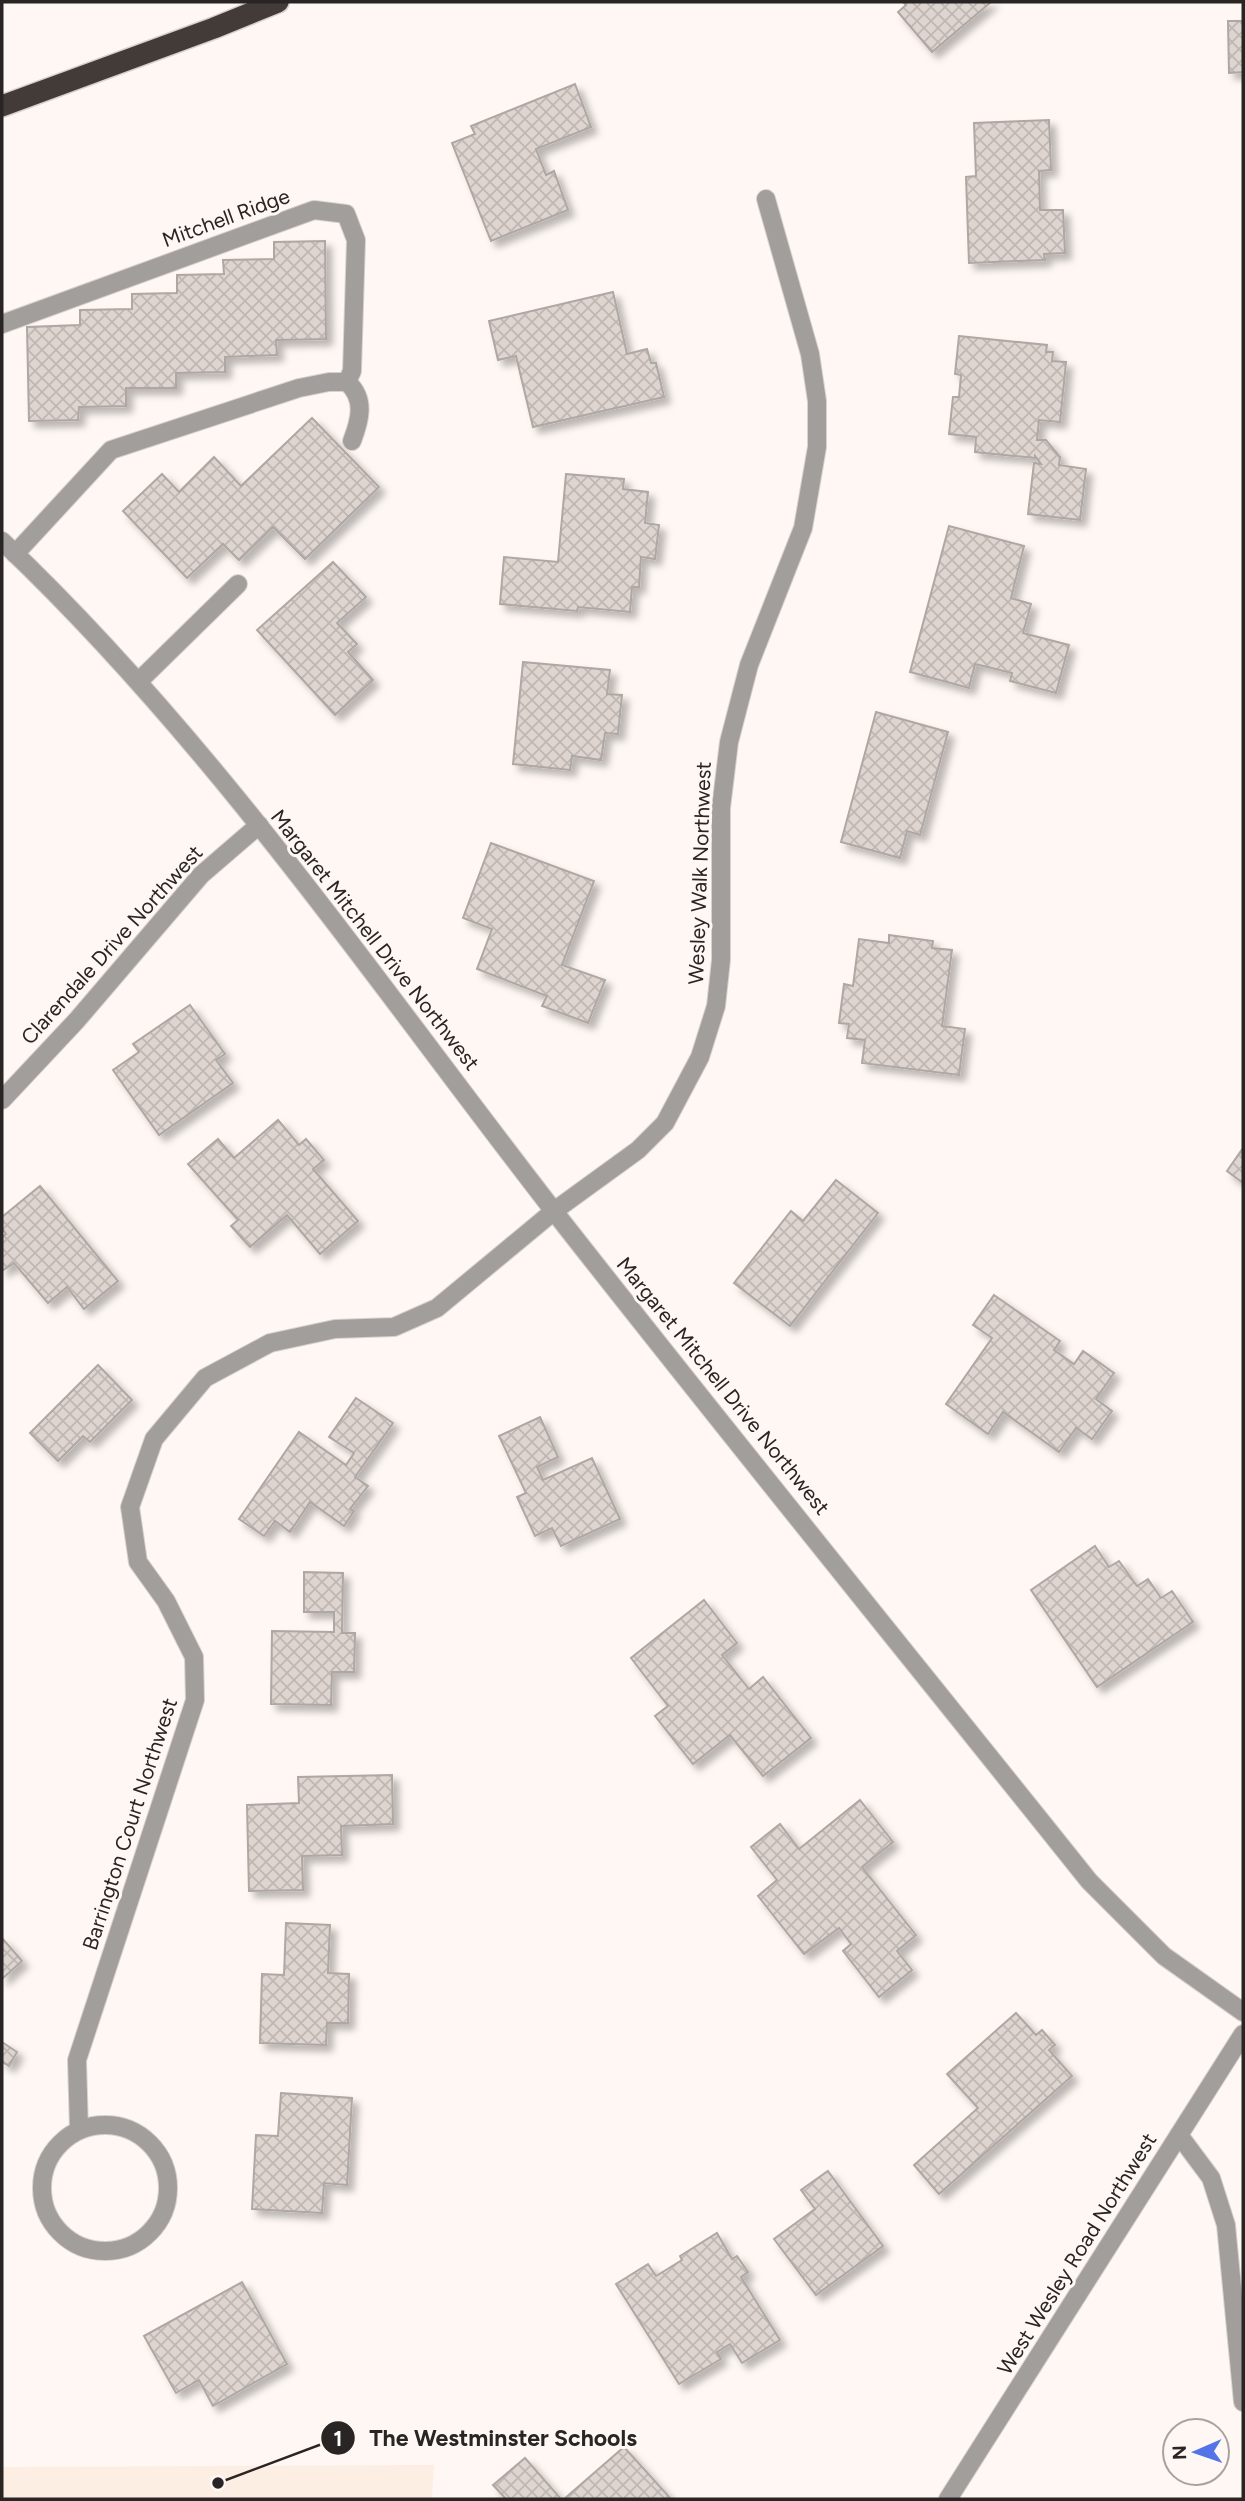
<svg xmlns="http://www.w3.org/2000/svg" width="1245" height="2501" font-family="Figtree,sans-serif">
<defs>
<pattern id="building-cross-hatch" width="8" height="8" patternUnits="userSpaceOnUse" patternTransform="scale(1.75)"><rect width="8" height="8" fill="#ded5d0"/><path d="M0 0l8 8M0 8l8-8" fill="none" stroke="#beb7b2"/></pattern>
<filter id="shadow"><feDropShadow dx="6" dy="6" stdDeviation="3.5" flood-color="#0004"/></filter>
</defs>
<rect width="100%" height="100%" fill="#fef7f3"/>
<path fill="#fdeee4" d="M434,2465L432,2499H2V2467Z"/>
<g fill="url(#building-cross-hatch)" stroke="#afa7a3" stroke-width="2" filter="url(#shadow)">
<path d="M903,2H991L932,52L898,12L906,5Z"/>
<path d="M1228,21H1243V72L1229,73Z"/>
<path d="M575,84L591,127L536,149L546,175L554,171L568,210L491,241L452,143L475,134L471,126Z"/>
<path d="M1049,120L1051,170L1039,171L1040,210H1063L1065,253L1044,254L1045,260L969,263L966,177L976,176L974,123Z"/>
<path d="M325,241L326,339L276,340L277,355L225,357V372L176,373V388H126V406L79,407L78,420L29,421L27,327L80,325V310L132,309V294L177,293V275L224,274L223,260L274,259V242Z"/>
<path d="M613,292L627,354L647,349L651,363H656L664,397L533,427L516,356L498,360L489,321Z"/>
<path d="M959,336L1047,345L1046,352H1053L1052,361L1066,362L1060,422L1039,420L1037,440H1046L1060,457L1059,465L1086,469L1080,520L1028,514L1034,463L1041,464L1035,456V458L975,452L976,437L949,434L953,397H959L961,375L955,374Z"/>
<path d="M312,418L379,487L305,559L273,527L239,560L223,544L187,578L123,511L162,474L179,492L214,457L241,486Z"/>
<path d="M566,474L624,479L623,489L648,492L645,523L659,525L655,559L641,557L639,587H632L630,612L578,607L577,611L500,604L504,557L558,562Z"/>
<path d="M949,526L1024,546L1011,598L1031,604L1023,633L1069,645L1056,693L1010,681L1012,673L975,664L969,688L910,672Z"/>
<path d="M333,562L366,597L337,623L357,644L348,652L373,680L335,715L257,630Z"/>
<path d="M523,662L610,670L607,694L622,695L618,734L605,733L601,760L572,756L570,770L513,764Z"/>
<path d="M876,712L948,732L920,835L907,831L900,858L841,842Z"/>
<path d="M491,843L594,881L562,965L605,980L588,1023L542,1006L547,996L477,969L492,929L463,918Z"/>
<path d="M889,935L933,941L932,948L952,950L942,1026L965,1029L959,1075L862,1063L865,1040L847,1038L849,1024L839,1023L844,984L853,986L859,939L889,943Z"/>
<path d="M190,1005L225,1054L216,1060L233,1083L159,1135L113,1070L139,1052L133,1044Z"/>
<path d="M278,1120L299,1145L306,1139L324,1160L313,1169L358,1221L320,1254L287,1215L250,1247L231,1226L238,1220L188,1164L218,1139L234,1158Z"/>
<path d="M1243,1148V1183L1227,1171Z"/>
<path d="M836,1180L878,1213L790,1326L734,1283L791,1211L803,1221Z"/>
<path d="M40,1186L118,1281L84,1309L67,1287L48,1303L14,1263L2,1271V1237L6,1234L2,1228V1217Z"/>
<path d="M994,1295L1060,1341L1054,1350L1074,1364L1083,1351L1114,1373L1096,1399L1112,1411L1092,1439L1076,1428L1059,1452L1003,1412L988,1434L946,1404L992,1338L973,1325Z"/>
<path d="M98,1365L132,1400L90,1442L83,1436L58,1461L30,1433Z"/>
<path d="M356,1398L393,1423L355,1477L368,1486L350,1509L354,1511L344,1526L310,1502L290,1532L275,1521L264,1536L239,1519L299,1432L346,1465L354,1453L329,1437Z"/>
<path d="M540,1417L558,1457L537,1467L543,1480L592,1458L620,1519L561,1546L552,1528L535,1536L517,1497L526,1493L499,1436Z"/>
<path d="M1095,1546L1109,1567L1119,1561L1137,1586L1148,1579L1161,1598L1172,1591L1193,1622L1097,1687L1031,1590Z"/>
<path d="M304,1572L343,1573L342,1633H355L354,1672H332L331,1705L271,1704L272,1631L334,1632V1612H304Z"/>
<path d="M704,1600L737,1643L722,1655L749,1689L763,1677L811,1738L763,1776L730,1735L693,1764L655,1716L668,1706L631,1658Z"/>
<path d="M392,1775L393,1824L341,1826L342,1855L302,1856L303,1890L249,1891L247,1805L299,1803L298,1777Z"/>
<path d="M860,1800L893,1842L862,1867L916,1935L897,1951L912,1970L879,1997L843,1951L851,1944L839,1928L804,1954L758,1896L777,1880L751,1847L780,1824L799,1849Z"/>
<path d="M286,1923L330,1925L328,1973L349,1974L348,2023H327L326,2045L260,2043L262,1974L284,1975Z"/>
<path d="M2,1938L22,1961L2,1979Z"/>
<path d="M1016,2013L1036,2035L1042,2030L1055,2045L1049,2050L1072,2076L939,2194L914,2165L978,2108L947,2074Z"/>
<path d="M2,2042L17,2052L9,2066L2,2062Z"/>
<path d="M281,2093L352,2098L347,2185L324,2183L322,2213L252,2209L256,2135L278,2136Z"/>
<path d="M828,2171L883,2246L816,2295L774,2239L815,2209L801,2190Z"/>
<path d="M717,2233L732,2259L737,2256L748,2272L741,2277L780,2340L742,2363L730,2344L717,2352L721,2359L679,2384L616,2284L648,2264L656,2276L682,2260L680,2256Z"/>
<path d="M242,2282L287,2364L213,2406L199,2380L176,2393L144,2336Z"/>
<path d="M624,2447L671,2499H564Z"/>
<path d="M525,2458L561,2499H506L493,2485Z"/>
</g>
<g fill="none" stroke-linecap="round" stroke-linejoin="round">
<defs>
<path id="service" d="M139,681L238,584"/>
<g id="minor">
<path d="M2,324L314,210L346,214L356,240L352,371L347,382"/>
<path d="M2,541C212,740 376,982 553,1210C729,1435 910,1657 1089,1881L1164,1956L1243,2012"/>
<path d="M15,554L111,450L299,388L329,382H347C366,399 360,420 352,441"/>
<path d="M2,1100L77,1020L201,875L259,825"/>
<circle cx="105" cy="2188" r="63"/>
<path d="M79,2130L77,2060L195,1700L194,1657L166,1601L138,1562L130,1507L154,1439L205,1378L270,1343L335,1329L394,1327L437,1308L554,1211L638,1150L665,1123L700,1057L716,1006L721,960V808L729,742L749,665L803,528L817,447V401L810,354L766,199"/>
<path d="M1179,2135L1211,2178L1226,2225L1243,2402"/>
</g>
<path id="tertiary" d="M948,2499L1243,2034"/>
<path id="motorway" d="M2,106L214,28L278,2"/>
</defs>
<use href="#service" stroke="#d8d1ce" stroke-width="20"/>
<use href="#minor" stroke="#d8d1ce" stroke-width="20"/>
<use href="#tertiary" stroke="#d8d1ce" stroke-width="20"/>
<use href="#motorway" stroke="#d8d1ce" stroke-width="24"/>
<use href="#service" stroke="#a19e9c" stroke-width="18"/>
<use href="#minor" stroke="#a19e9c" stroke-width="18"/>
<use href="#tertiary" stroke="#a19e9c" stroke-width="18"/>
<use href="#motorway" stroke="#423b37" stroke-width="21"/>
</g>
<g text-anchor="middle" stroke-width="6" stroke-linejoin="round" paint-order="stroke">
<g font-size="21" fill="#292524" stroke="#fef7f3">
<text transform="translate(226 218) rotate(-20)" y="7">Mitchell Ridge</text>
<text transform="translate(700 873) rotate(-88)" y="7">Wesley Walk Northwest</text>
<text transform="translate(375 940) rotate(52)" y="7">Margaret Mitchell Drive Northwest</text>
<text transform="translate(112 945) rotate(-48)" y="7">Clarendale Drive Northwest</text>
<text transform="translate(723 1386) rotate(51)" y="7">Margaret Mitchell Drive Northwest</text>
<text transform="translate(130 1824) rotate(-72)" y="7">Barrington Court Northwest</text>
<text transform="translate(1077 2254) rotate(-58)" y="7">West Wesley Road Northwest</text>
</g>
</g>
<path fill="none" stroke="#292524" stroke-width="2.5" d="M218 2483L338 2438"/>
<g fill="#292524" stroke="#fef7f3" stroke-width="2.5">
<circle cx="218" cy="2483" r="7"/>
<circle cx="338" cy="2438" r="18"/>
</g>
<g font-size="21" text-anchor="middle" font-weight="bold" fill="#fff">
<text x="338" y="2446">1</text>
</g>
<g font-size="23" text-anchor="middle" font-weight="bold" fill="#292524" stroke="#fef7f3" stroke-width="6" stroke-linejoin="round" paint-order="stroke">
<text x="503" y="2446">The Westminster Schools</text>
</g>
<rect width="1245" height="2501" fill="none" stroke="#292524" stroke-width="7"/>
<g transform="translate(1196 2452) rotate(268)"><circle r="33" fill="#fef7f3" stroke="#a9a3a0" stroke-width="2"/>
<path d="M0-5L12 26L0 18L-12 26Z" fill="#5374e9"/>
<text y="-10" font-size="19" font-weight="bold" text-anchor="middle" fill="#292524">N</text>
</g>
</svg>
